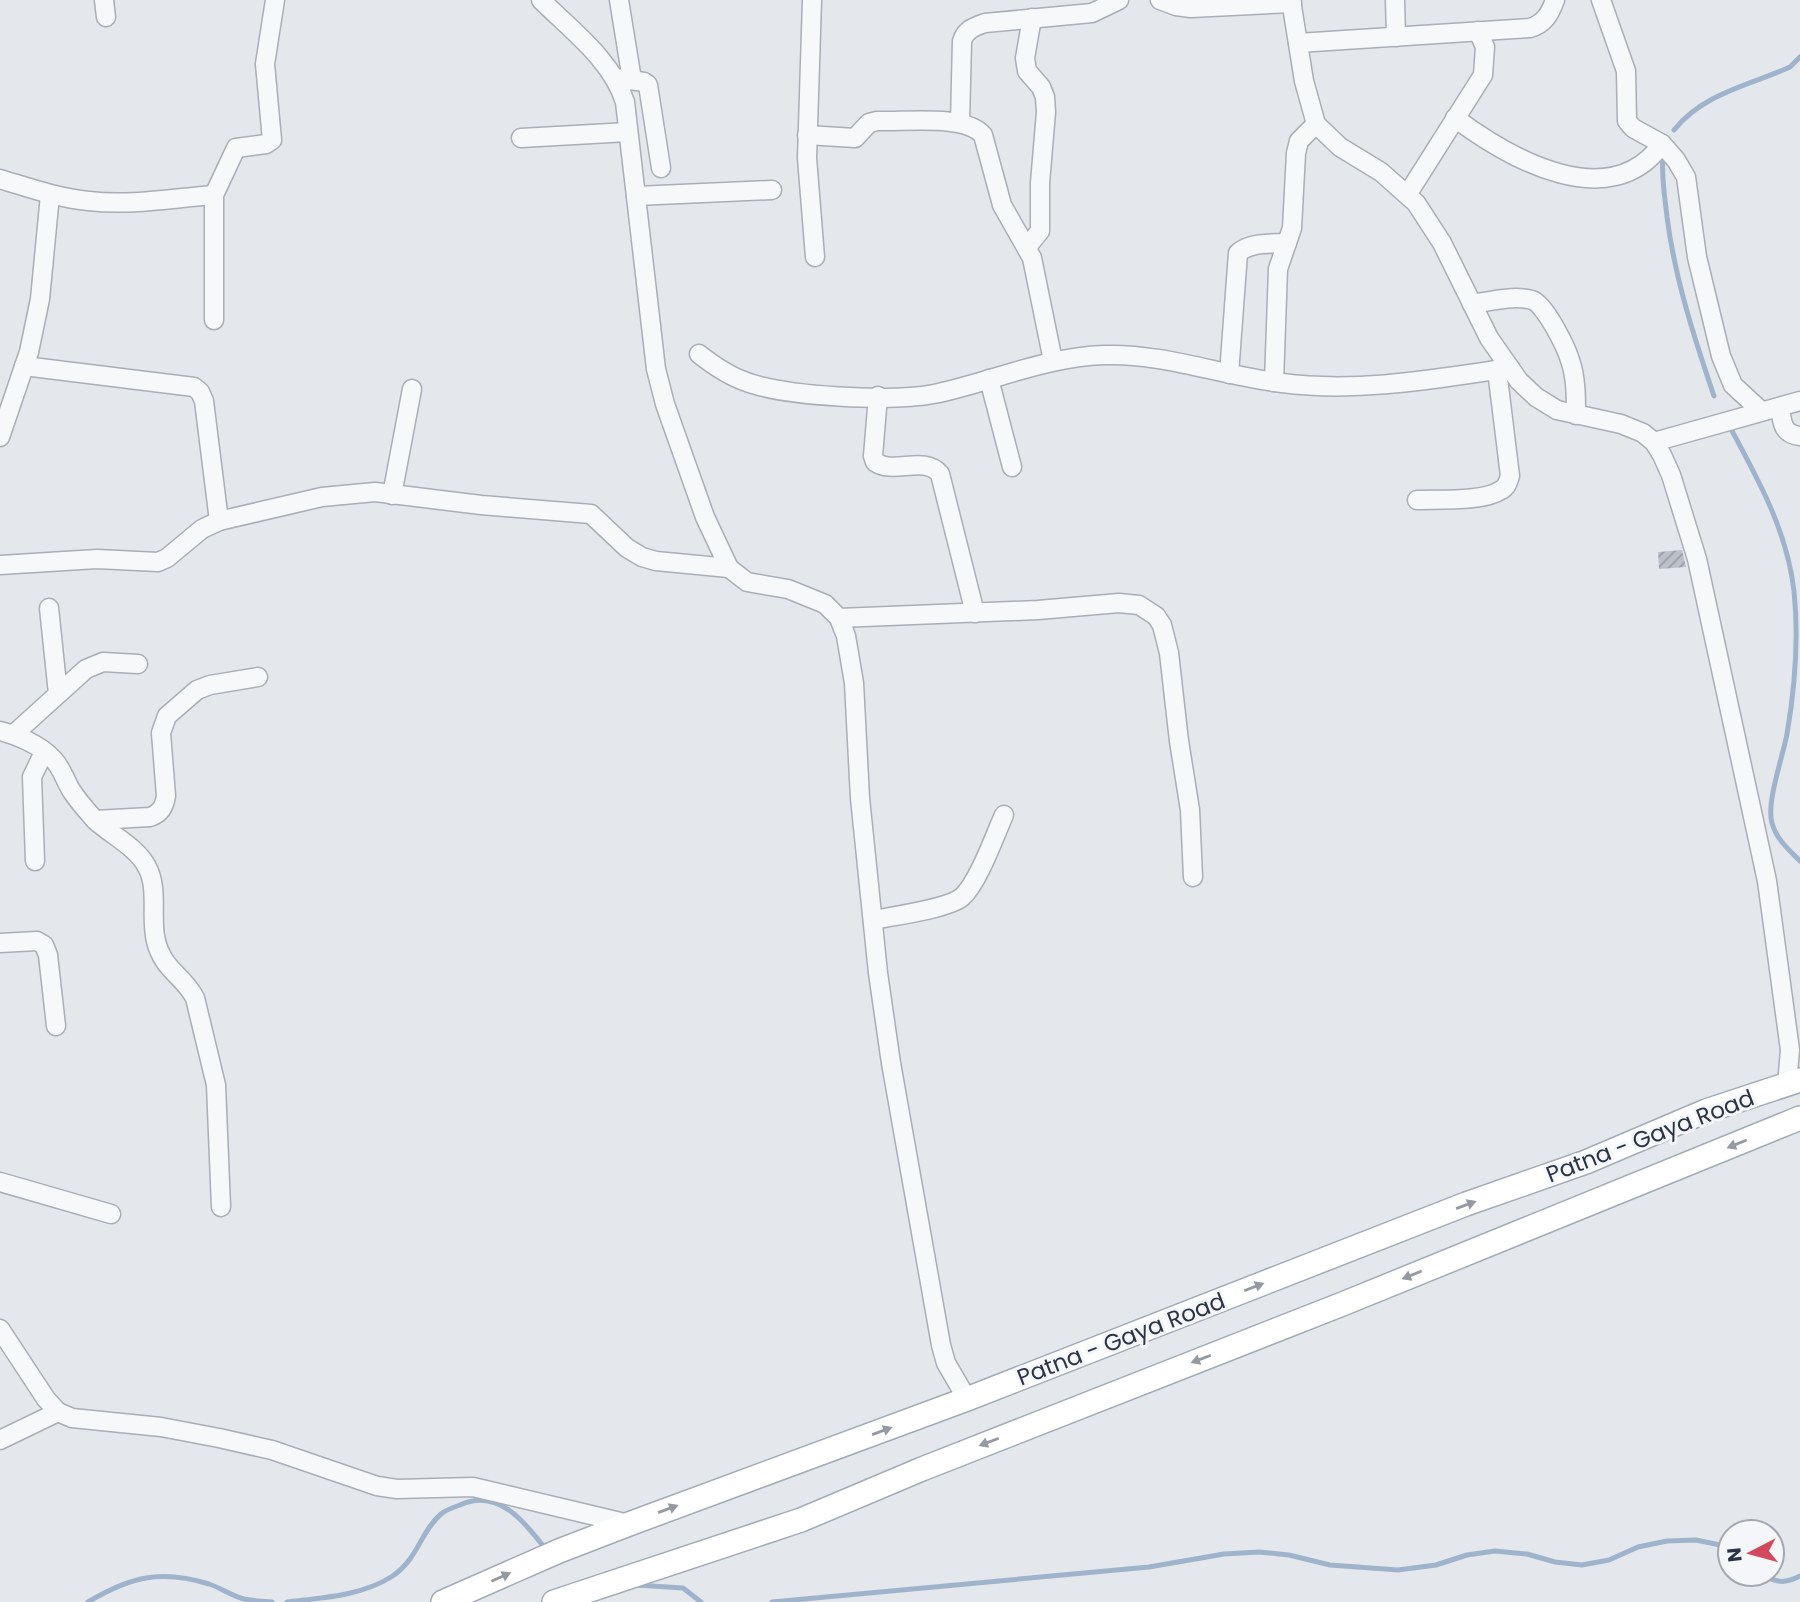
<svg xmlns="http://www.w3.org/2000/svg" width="1800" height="1602" font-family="Poppins,sans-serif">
<defs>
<pattern id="building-hatch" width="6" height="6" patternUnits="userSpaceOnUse" patternTransform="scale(1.75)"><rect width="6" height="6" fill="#bbc0ca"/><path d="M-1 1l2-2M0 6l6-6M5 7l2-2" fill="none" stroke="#989da6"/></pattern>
</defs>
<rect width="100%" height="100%" fill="#e4e7ec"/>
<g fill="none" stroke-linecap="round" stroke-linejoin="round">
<g stroke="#9fb4cc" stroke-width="5">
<path d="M1674,130C1704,93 1748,86 1790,67L1800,57"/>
<path d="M1663,157C1661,177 1665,197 1667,217C1675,279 1694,337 1714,396"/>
<path d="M1731,429C1759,481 1787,531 1794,591C1799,639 1795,687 1787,734C1783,756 1766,803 1772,823C1776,839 1789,850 1800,861"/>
<path d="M1764,1574C1776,1584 1787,1583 1800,1576"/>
<path d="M636,1585L683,1588L701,1602"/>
<path d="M88,1602C130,1577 160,1569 209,1584C221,1588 232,1596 244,1599C253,1601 263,1601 272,1602"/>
<path d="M287,1602C321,1598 361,1596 391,1577C418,1560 420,1532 441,1514C446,1510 454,1507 460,1505C498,1487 526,1523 547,1551"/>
<path d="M772,1602L1149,1567L1224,1554L1259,1552L1289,1555L1330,1565L1398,1570L1436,1565L1467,1555L1495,1551L1527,1554L1555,1562L1582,1565L1609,1560L1638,1547L1667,1541L1696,1540L1720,1545L1730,1551"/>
</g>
</g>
<path fill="url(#building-hatch)" d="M1682,550L1686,567L1659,569L1658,552Z"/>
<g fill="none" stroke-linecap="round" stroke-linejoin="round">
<defs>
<g id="minor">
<path d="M104,0L106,17"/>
<path d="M541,0C571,30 612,60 625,102L656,369L665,404L705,517L729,568L747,582L788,589L825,604L839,618L846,636L854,683L860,798L878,973L891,1063L941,1345L946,1363L967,1399"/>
<path d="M619,0L632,80"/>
<path d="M812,0L807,158L815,257"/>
<path d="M1160,0L1176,6L1191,8L1292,3"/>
<path d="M1291,0L1304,81L1316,124L1340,147L1381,172L1416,203L1442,243L1489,338L1519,381L1536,397L1557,410L1621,424L1643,433L1654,442L1662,455L1671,475L1697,559L1767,881L1790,1050L1787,1084"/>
<path d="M1395,0L1396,37"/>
<path d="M1601,0L1626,71L1627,121L1633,128L1662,144L1676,160L1686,177L1697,257L1721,356L1733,385L1760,410"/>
<path d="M1298,43L1530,28C1544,24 1550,14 1555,0"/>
<path d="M615,78L644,82L648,85L661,168"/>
<path d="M1455,118C1510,159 1610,216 1662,144"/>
<path d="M960,122L962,41C966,29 974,27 985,23L1092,13L1119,0"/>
<path d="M807,135L855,138L869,123L877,121C905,122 965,114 983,135L1002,205L1032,258L1053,361"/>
<path d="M521,138L628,132"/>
<path d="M0,179C30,188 58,198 89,201C130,206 173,198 214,195"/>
<path d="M1407,195L1483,75L1485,47L1478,31"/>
<path d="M636,196L772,190"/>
<path d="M1027,247L1040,231V183L1046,112L1045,97L1041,87L1027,71L1025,58L1032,18"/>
<path d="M1472,304C1491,301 1514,295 1532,300C1545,304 1566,347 1570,360C1576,377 1576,397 1576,415"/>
<path d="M214,320V195L236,148L266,144L272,140L265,64L275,0"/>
<path d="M699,354C713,365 727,375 744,381C784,397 892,402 934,394C991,382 1045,357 1104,355C1164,353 1223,376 1282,383C1358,393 1435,379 1510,368"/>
<path d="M24,366L194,387L200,392L204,401L219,521"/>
<path d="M1229,374L1238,253C1251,242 1270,244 1287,243"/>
<path d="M989,379L1012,467"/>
<path d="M1274,382L1278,269L1292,228L1296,153L1299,141L1316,124"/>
<path d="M878,396L873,456L875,462C894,475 924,455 940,474L975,613"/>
<path d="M1780,407C1782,422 1782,434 1800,436"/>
<path d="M0,437L29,352L40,299L50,195"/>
<path d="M1654,442L1800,401"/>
<path d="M392,495L412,389"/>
<path d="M1417,500C1438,499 1484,502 1501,490C1507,487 1508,482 1510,476L1497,370"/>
<path d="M0,565L97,559L158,562L167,558L202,529L219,521L322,497L375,492L481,505L591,514L627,548L642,557L656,561L729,568"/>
<path d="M49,608L58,694"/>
<path d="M839,618L1038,610L1119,603L1139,605L1156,616L1162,625L1169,653L1179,741L1190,810L1193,877"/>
<path d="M0,731C17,735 40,745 52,758C61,766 65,780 71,790C78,801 87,811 95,820C111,835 137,847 147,867C159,889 150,918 156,941C163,970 183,975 195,998L216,1085L221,1207"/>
<path d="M14,734L86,669L103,662L138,664"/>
<path d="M95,820L150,817C161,813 164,807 166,796L161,733L167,716L197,690L210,685L258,677"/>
<path d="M35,861L32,777L44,752"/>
<path d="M873,920C893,916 948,909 962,897C978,883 995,835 1004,815"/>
<path d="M0,943L37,941L44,945L48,955L56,1026"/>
<path d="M0,1182L111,1214"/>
<path d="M0,1329L46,1399L58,1412L72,1418L161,1427L219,1438L272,1450L377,1486L397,1489L473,1487L629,1524"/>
<path d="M0,1440L58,1412"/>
</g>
<g id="major">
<path d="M443,1602L559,1551L629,1524L967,1399L1466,1204L1586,1162L1706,1111L1800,1080"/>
<path d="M554,1602L801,1520L922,1469L1340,1305L1800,1118"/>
</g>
</defs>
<use href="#minor" stroke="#a9aeb7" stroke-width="21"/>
<use href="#major" stroke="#a3abb8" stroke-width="26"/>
<use href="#minor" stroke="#f7f8fa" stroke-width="18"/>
<use href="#major" stroke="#fff" stroke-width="23"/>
</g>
<defs><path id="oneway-solid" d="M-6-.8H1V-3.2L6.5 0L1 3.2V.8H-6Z" transform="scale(1.75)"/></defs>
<g fill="#959aa2">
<use href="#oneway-solid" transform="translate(1737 1144) rotate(158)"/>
<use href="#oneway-solid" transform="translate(1466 1205) rotate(-20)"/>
<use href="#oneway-solid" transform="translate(1412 1275) rotate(158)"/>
<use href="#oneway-solid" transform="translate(1254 1287) rotate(-21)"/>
<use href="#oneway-solid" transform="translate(1201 1359) rotate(159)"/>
<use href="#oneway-solid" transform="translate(882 1431) rotate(-20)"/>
<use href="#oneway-solid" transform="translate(989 1442) rotate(159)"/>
<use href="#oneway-solid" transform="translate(668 1509) rotate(-20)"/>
<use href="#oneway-solid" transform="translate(501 1577) rotate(-24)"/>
</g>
<g text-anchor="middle" stroke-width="6" stroke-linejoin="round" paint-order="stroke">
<g font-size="23" fill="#2b3445" stroke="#f4f6f9">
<text transform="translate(1650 1136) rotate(-21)" y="8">Patna - Gaya Road</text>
<text transform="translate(1121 1339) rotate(-21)" y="8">Patna - Gaya Road</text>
</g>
</g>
<g transform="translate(1751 1553) rotate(264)"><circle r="33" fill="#f4f6f9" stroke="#a4a8b1" stroke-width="2"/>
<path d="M0-5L12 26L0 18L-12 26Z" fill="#d1495b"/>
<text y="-10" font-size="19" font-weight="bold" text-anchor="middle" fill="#2b3445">N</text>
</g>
</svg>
